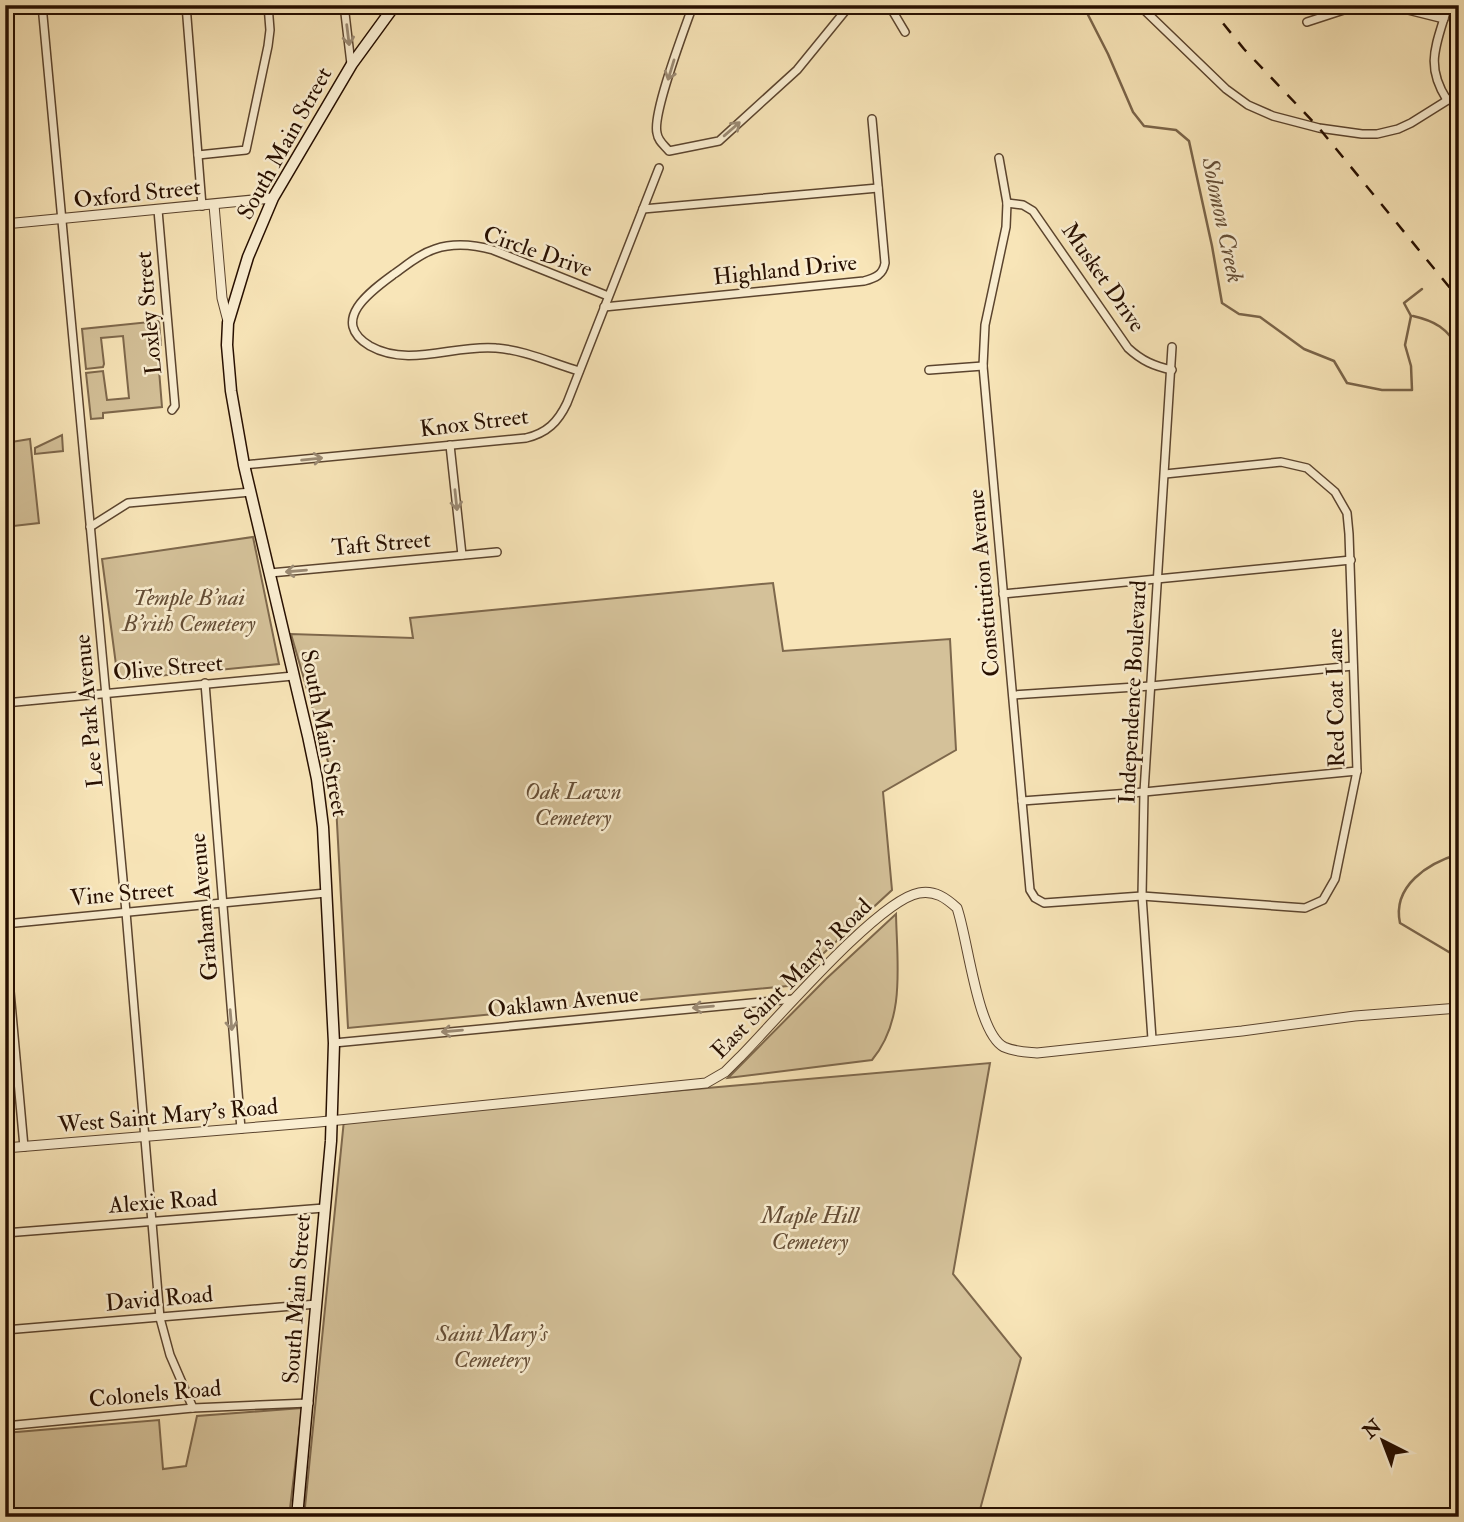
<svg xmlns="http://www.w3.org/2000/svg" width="1464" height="1522" font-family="'IM FELL Double Pica',serif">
<rect width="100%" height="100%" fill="#f8e5b8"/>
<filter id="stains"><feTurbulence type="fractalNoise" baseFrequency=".00286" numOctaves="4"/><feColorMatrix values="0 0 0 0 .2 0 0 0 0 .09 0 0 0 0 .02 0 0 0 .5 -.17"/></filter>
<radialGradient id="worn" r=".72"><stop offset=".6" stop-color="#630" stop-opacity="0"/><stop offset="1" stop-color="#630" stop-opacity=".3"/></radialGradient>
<g fill="#d4c199" stroke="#7e684c" stroke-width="2">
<path d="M159,321L161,345H157L162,407L103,413V418L91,419L86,373L103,371L107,400L129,398L123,336L101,338L104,364L103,367L86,369L82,329Z"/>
<path d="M62,435L63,451L35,454V448Z"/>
<path d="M30,439L39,523L5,527V443Z"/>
<path d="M253,537L279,664L118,680L102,559Z"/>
<path d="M773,583L783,651L950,639L956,750L883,792L892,890L788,986L348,1028L335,786L291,634L413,638L410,618Z"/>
<path d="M896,914C897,964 906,1019 872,1060L728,1078L826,979Z"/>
<path d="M990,1063L953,1274L1021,1358L978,1517H304L344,1120Z"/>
<path d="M302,1408L289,1517H6L5,1433L159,1420L163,1469L186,1466L197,1416Z"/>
</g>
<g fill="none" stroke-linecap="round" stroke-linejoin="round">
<g stroke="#7a6449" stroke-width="2.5">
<path d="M1083,5L1108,54L1133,112L1144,126L1176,130L1189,141L1212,246L1222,303L1239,314L1260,317L1304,349L1334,361L1347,383L1382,390H1412L1411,366L1405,345L1411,316"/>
<path d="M1411,316L1404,303L1422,289"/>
<path d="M1413,316C1435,321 1447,328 1459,349"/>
<path d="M1459,854C1428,863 1392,886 1400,923L1459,958"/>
</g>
<defs>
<g id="minor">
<path d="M42,5L126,912L160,1318L170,1355L193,1408"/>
<path d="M186,5L202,206"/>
<path d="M344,5L351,64"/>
<path d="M693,5C685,28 652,113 657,133C658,141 664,145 669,151L719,141L797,70L850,5"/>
<path d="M889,5L905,32"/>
<path d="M1139,5L1226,89L1248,105L1273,116L1319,128L1362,134H1377L1398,129L1411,123L1459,93"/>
<path d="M1388,5L1444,19"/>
<path d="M1307,22L1359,5"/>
<path d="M1447,100C1424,64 1437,44 1448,5"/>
<path d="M198,155L246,150L268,46L270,30L268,5"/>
<path d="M999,158L1007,203L1006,227L985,325L983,366L1030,890L1035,898L1044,903L1142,896L1305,908L1323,900L1335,879L1357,771L1349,534L1347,513L1335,492L1307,468L1281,462L1165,474"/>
<path d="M1007,203L1023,205L1033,211L1128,348C1142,361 1154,366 1172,370"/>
<path d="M643,209L878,188"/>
<path d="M158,210L175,406L172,410"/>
<path d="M604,307L864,281C875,278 883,275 885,263L872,119"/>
<path d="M929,370L983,366"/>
<path d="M579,371C552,363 524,350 496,348C455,344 409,368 370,346C328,321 372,290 394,274C407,265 419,254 435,249C453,243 475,245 493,250L608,296"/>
<path d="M450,445L462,555"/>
<path d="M244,465L526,438C547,433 558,422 567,403L659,168"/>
<path d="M90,527L128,503L251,492"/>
<path d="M270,573L497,552"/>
<path d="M1003,594L1351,560"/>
<path d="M205,683L241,1129"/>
<path d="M1013,695L1151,686L1353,666"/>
<path d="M5,703L293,676"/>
<path d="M1022,801L1144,792L1357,771"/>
<path d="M5,924L326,893"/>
<path d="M5,936L24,1147"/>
<path d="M1152,1039L1142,896L1144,792L1172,347"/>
<path d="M334,1043L794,999"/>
<path d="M5,1233L324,1208"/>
<path d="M5,1330L317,1304"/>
<path d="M5,1426L193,1408L309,1403"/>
</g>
<g id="tertiary">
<path d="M214,205L222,298L228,321"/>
<path d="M5,224L273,198"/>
<path d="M5,1148L319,1122L706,1083L725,1072L739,1058C773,1024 878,900 919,893C935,890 946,898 957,908C968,939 977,1033 1004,1047C1015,1052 1026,1052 1037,1053L1242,1031L1355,1016L1459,1008"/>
</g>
<path id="secondary" d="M297,1517L331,1141L334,1043L323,827L317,779L308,736L244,465L231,391L227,345L228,323L248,257L273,198L352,64L395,5"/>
</defs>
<use href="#minor" stroke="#5b442e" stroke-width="10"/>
<use href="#tertiary" stroke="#5b442e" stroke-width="11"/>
<use href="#secondary" stroke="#270f00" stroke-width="13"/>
<use href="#minor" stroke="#faeed1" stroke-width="7"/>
<use href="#tertiary" stroke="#faeed1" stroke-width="9"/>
<use href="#secondary" stroke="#faeed1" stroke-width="10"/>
<path stroke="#270f00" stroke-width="2.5" stroke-dasharray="12 12" stroke-linecap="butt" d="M1208,5L1244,49L1319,128L1459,299"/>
</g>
<defs><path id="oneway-shaft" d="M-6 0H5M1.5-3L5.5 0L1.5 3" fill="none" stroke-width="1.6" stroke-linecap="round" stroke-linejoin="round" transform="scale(1.75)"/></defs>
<g stroke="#9b8a73">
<use href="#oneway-shaft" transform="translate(348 35) rotate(83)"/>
<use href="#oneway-shaft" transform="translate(671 70) rotate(107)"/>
<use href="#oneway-shaft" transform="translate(732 129) rotate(-41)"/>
<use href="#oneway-shaft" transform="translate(312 459) rotate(-6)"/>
<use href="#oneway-shaft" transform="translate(456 500) rotate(84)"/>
<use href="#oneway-shaft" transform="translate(296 571) rotate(175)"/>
<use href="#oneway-shaft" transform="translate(703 1007) rotate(175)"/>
<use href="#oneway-shaft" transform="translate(231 1020) rotate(85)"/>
<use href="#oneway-shaft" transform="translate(452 1031) rotate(175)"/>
</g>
<g text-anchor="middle" stroke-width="5" stroke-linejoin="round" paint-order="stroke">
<g font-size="23" fill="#270f00" stroke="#faeed1">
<text transform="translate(284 143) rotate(-61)" y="8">South Main Street</text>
<text transform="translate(137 193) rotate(-6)" y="8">Oxford Street</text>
<text transform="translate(538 251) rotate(19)" y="8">Circle Drive</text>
<text transform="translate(785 269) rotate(-6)" y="8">Highland Drive</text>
<text transform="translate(1104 277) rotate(55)" y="8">Musket Drive</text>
<text transform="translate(148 313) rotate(-95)" y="8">Loxley Street</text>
<text transform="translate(474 422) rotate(-7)" y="8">Knox Street</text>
<text transform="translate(381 543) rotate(-5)" y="8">Taft Street</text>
<text transform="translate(983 583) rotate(-95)" y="8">Constitution Avenue</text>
<text transform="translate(168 667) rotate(-5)" y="8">Olive Street</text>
<text transform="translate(1132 692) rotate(-87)" y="8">Independence Boulevard</text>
<text transform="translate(1335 698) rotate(-91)" y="8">Red Coat Lane</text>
<text transform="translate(88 711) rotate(-95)" y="8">Lee Park Avenue</text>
<text transform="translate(325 733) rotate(79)" y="8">South Main Street</text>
<text transform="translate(122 893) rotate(-5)" y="8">Vine Street</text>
<text transform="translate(203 907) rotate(-95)" y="8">Graham Avenue</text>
<text transform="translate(791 978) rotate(-45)" y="8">East Saint Mary's Road</text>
<text transform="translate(563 1001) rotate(-6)" y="8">Oaklawn Avenue</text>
<text transform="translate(168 1115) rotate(-5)" y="8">West Saint Mary's Road</text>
<text transform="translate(163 1201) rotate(-4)" y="8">Alexie Road</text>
<text transform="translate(159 1298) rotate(-5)" y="8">David Road</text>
<text transform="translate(296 1299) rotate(-86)" y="8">South Main Street</text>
<text transform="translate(155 1393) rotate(-5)" y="8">Colonels Road</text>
</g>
<g font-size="23" font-style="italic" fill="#644d36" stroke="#faeed1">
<text x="189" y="605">Temple B'nai<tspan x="189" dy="26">B'rith Cemetery</tspan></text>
<text x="573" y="799">Oak Lawn<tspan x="573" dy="26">Cemetery</tspan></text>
<text x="810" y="1223">Maple Hill<tspan x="810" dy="26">Cemetery</tspan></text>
<text x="492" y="1341">Saint Mary's<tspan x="492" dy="26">Cemetery</tspan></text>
</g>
<g font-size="24" font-style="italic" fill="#654e36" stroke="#faeed1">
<text transform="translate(1223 220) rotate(78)" y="8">Solomon Creek</text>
</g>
</g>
<rect width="1464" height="1522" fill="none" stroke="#f8e5b8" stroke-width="28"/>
<rect x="7" y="7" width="1450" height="1508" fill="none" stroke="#270f00" stroke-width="3.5"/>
<rect x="14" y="14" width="1436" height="1494" fill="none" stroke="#270f00" stroke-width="2"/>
<g transform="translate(1383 1441) rotate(318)" stroke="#faeed1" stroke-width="5" paint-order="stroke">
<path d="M0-5L12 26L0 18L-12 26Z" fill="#270f00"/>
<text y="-10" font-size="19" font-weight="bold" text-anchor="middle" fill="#270f00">N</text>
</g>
<rect width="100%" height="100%" filter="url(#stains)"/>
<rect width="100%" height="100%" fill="url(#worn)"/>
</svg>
